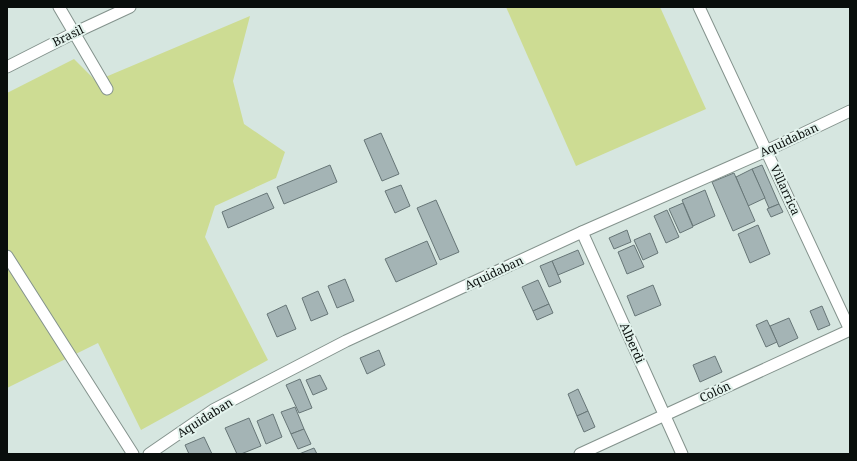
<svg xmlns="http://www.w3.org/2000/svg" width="857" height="461" font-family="'Noto Serif',serif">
<rect width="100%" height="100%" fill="#d6e6e0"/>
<g fill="#cddc93">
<path d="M506,7H660L706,109L576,166Z"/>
<path d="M250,16L233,81L244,124L285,152L276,178L215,206L205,237L268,360L141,430L98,343L7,388V93L74,59L96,81Z"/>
</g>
<g fill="#a4b4b5" stroke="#677677">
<path d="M381,133L399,174L382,181L364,140Z"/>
<path d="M330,165L337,182L284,204L277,187Z"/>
<path d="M762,165L779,204L769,208L752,169Z"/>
<path d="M752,169L765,198L748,206L736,177Z"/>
<path d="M734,173L755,221L733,231L712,182Z"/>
<path d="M401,185L410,206L395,213L385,191Z"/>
<path d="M705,190L715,216L693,226L682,200Z"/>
<path d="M267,193L274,208L228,228L222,212Z"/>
<path d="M436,200L459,252L440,260L417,208Z"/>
<path d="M683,203L693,227L680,233L669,209Z"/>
<path d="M779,204L783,212L771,217L767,209Z"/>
<path d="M667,210L679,237L666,243L654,216Z"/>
<path d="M758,225L770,254L750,263L738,234Z"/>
<path d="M627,230L631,242L614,249L609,238Z"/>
<path d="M650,233L658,253L643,260L634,240Z"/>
<path d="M427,241L437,264L396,282L385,259Z"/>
<path d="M634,245L644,267L627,274L618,252Z"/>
<path d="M578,250L584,264L558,275L552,261Z"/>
<path d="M552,261L561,282L549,287L540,266Z"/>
<path d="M345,279L354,301L337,308L328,286Z"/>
<path d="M538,280L549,304L533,311L522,287Z"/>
<path d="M653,285L661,305L635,316L627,296Z"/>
<path d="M318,291L328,314L311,321L302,298Z"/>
<path d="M549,304L553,313L537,320L533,311Z"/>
<path d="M286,305L296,329L277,337L267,314Z"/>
<path d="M822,306L830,325L818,330L810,311Z"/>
<path d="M789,318L798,338L779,347L770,326Z"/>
<path d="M767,320L777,342L766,347L756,325Z"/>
<path d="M379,350L385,365L367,374L360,358Z"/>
<path d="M715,356L722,372L700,382L693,365Z"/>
<path d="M320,375L327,389L313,395L306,380Z"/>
<path d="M300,379L312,408L299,413L286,385Z"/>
<path d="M578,389L588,411L577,416L568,394Z"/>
<path d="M295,407L304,429L291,434L281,412Z"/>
<path d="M588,411L595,427L584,432L577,416Z"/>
<path d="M273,414L282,437L266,444L257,421Z"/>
<path d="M249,418L261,446L241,454H237L225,428Z"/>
<path d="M304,429L311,444L298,449L291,434Z"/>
<path d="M204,437L212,454H189L185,445Z"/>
<path d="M314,448L317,454H299Z"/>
</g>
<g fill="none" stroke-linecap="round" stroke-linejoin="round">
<defs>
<g id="minor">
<path d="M59,7L107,89"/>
<path d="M699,7L850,330"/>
<path d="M7,67L74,33L130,7"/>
<path d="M582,232L682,454"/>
<path d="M7,256L133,454"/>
<path d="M149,454L213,410L346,341L582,232L766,151L850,111"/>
<path d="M580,454L850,330"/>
</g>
</defs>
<use href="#minor" stroke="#84938d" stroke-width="13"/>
<use href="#minor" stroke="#fff" stroke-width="11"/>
</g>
<g text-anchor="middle" stroke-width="4" stroke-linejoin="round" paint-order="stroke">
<g font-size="12" fill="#090e0c" stroke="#e3f3ed">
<text transform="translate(68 36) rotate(-26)" y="4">Brasil</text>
<text transform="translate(789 140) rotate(-25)" y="4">Aquidaban</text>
<text transform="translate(785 190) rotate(65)" y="4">Villarrica</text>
<text transform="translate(494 273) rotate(-25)" y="4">Aquidaban</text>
<text transform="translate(632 343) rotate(66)" y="4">Alberdi</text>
<text transform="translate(715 392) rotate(-25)" y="4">Colón</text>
<text transform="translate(205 418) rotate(-32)" y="4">Aquidaban</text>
</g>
</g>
<rect width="857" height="461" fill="none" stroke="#090e0c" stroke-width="16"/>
</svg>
